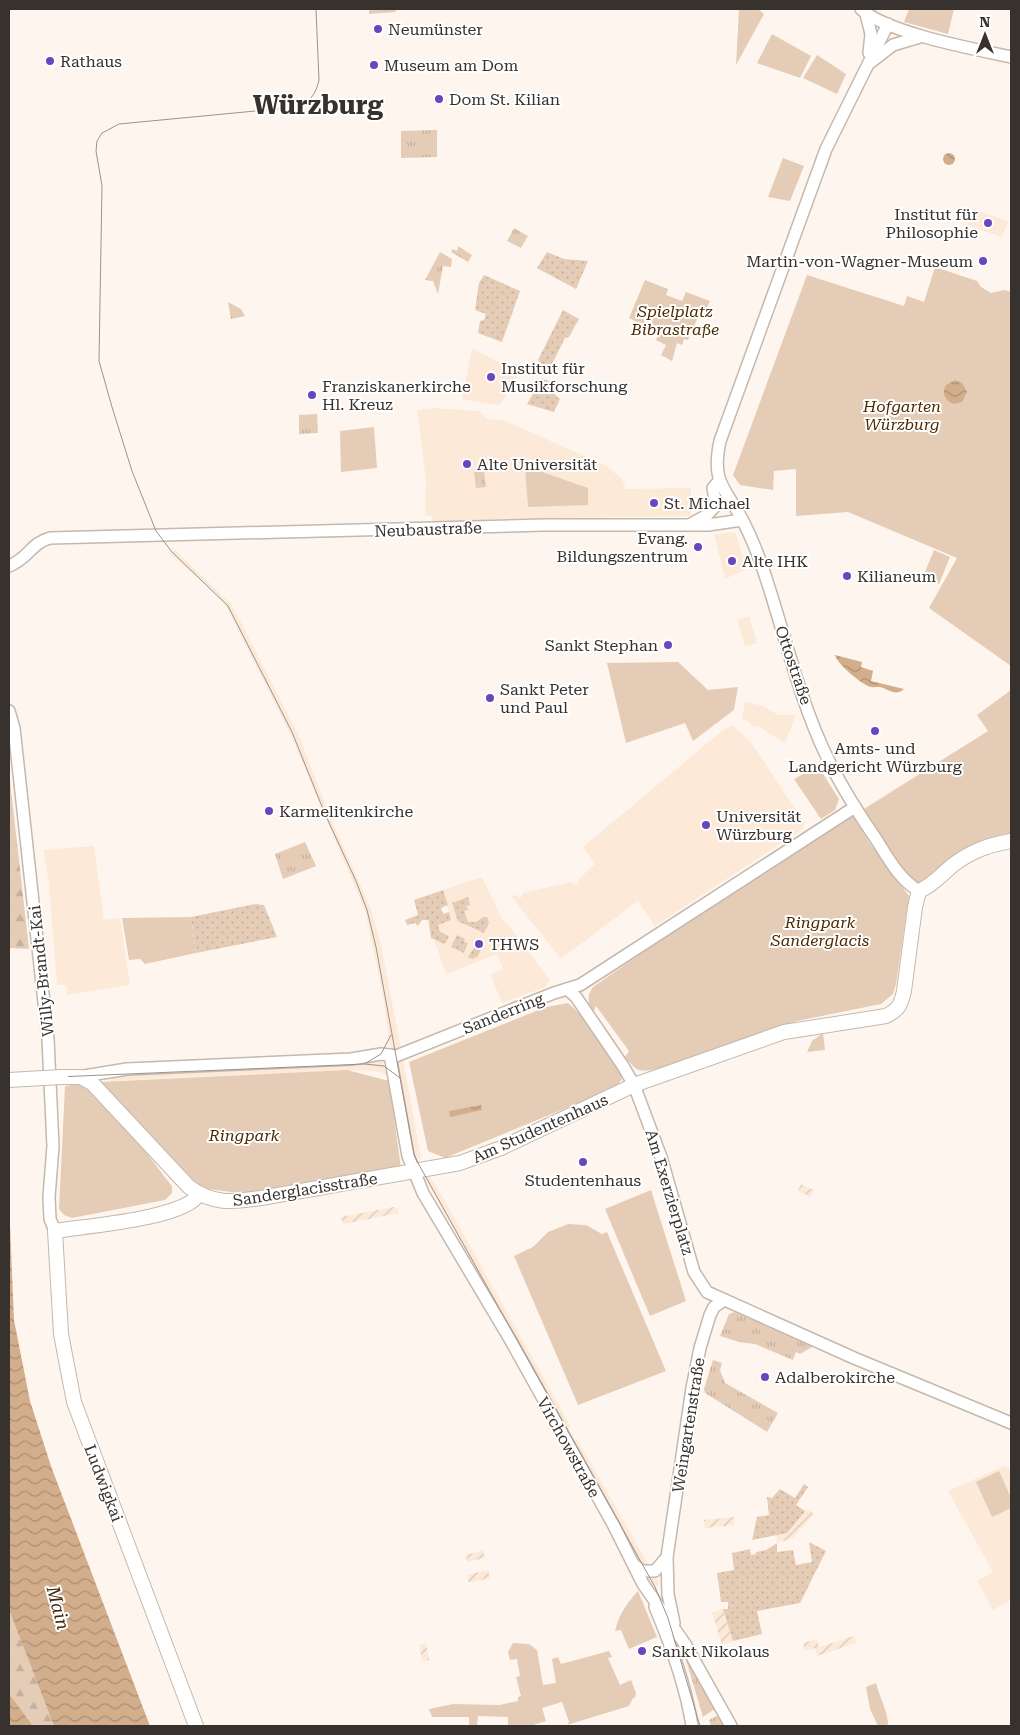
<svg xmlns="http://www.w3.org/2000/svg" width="1020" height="1735" font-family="'Roboto Serif',serif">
<defs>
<pattern id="industrial-furrows" width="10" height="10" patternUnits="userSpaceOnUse" patternTransform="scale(1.25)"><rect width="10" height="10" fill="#fde9d7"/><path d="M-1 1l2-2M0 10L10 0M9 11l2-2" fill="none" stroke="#d9c8b9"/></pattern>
<pattern id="grass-tufts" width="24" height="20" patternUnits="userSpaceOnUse" patternTransform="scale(1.25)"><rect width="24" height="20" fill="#e5ccb6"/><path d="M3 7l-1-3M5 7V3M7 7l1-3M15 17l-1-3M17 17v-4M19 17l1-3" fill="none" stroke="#c5b09d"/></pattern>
<pattern id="forest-firs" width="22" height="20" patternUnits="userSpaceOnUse" patternTransform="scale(1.25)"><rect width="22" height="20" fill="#e5ccb6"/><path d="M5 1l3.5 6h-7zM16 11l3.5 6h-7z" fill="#c5b09d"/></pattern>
<pattern id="garden-dots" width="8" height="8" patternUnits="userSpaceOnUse" patternTransform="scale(1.25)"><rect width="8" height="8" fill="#e5ccb6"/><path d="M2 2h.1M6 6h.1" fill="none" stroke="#c5b09d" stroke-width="1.8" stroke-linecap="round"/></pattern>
<pattern id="water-waves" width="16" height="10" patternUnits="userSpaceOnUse" patternTransform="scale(1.25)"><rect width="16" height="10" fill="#d3ae8c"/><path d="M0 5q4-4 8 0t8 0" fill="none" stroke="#ac8e73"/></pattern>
</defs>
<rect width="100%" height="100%" fill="#fef6ee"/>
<g fill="#fde9d7">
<path d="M973,209L1008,221L1002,237L967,225Z"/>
<path d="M472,348L496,361L522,369L500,405L462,399Z"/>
<path d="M433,408L479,411L488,419L505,421L605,465L621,478L625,485L624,489L691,488V516L487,519L484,521L433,522L431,516L425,515L426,481L417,410Z"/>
<path d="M735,532L747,569L725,579L714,534Z"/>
<path d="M175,550L232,605L300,738L328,812L371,909L381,945L401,1049L394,1051L390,1046L383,995L365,911L293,740L226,606L214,592L170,554Z"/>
<path d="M749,616L757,643L745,646L737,620Z"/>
<path d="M745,702L763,706L778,715H796L785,743L757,726H752L749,722L742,719Z"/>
<path d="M732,725L750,741L759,754L804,823L803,829L655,926L638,901L561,959L511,896L515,895L521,898L523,893L571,882L577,885L579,879L595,864L583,847L723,730Z"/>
<path d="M94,846L104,920L120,918L130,985L67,995V985H57L49,883L43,850Z"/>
<path d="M482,877L504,923L506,922L548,977L550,980L546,987L502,1003L490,974L503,969L497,954L446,974L434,939L431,938L427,919L449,912L443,890Z"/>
<path d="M382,1059L387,1076L377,1071L347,1070L110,1081L118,1074Z"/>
<path d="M403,1059L420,1153L422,1161L413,1154L397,1062Z"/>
<path d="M430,1177L441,1194L571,1427L565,1430L425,1178Z"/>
<path d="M577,1439L660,1585L653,1588L633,1557L571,1442Z"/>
<path d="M1004,1466L1011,1470V1597L1009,1601L993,1610L977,1581L993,1572L948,1491Z"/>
</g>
<g fill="url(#industrial-furrows)">
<path d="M801,1184L814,1190L810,1197L798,1191Z"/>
<path d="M393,1207L397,1208L399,1213L343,1224L341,1217Z"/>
<path d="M807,1509L814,1514L793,1538L777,1543V1535L787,1532Z"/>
<path d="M734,1517L735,1525L705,1528L704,1520Z"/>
<path d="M483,1550L485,1558L467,1562L466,1555Z"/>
<path d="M488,1570L490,1578L469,1583L467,1575Z"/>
<path d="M723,1609L733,1641L722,1645L712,1613Z"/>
<path d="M854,1636L856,1643L817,1656L815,1648L805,1651L803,1643L817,1639L819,1647Z"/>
<path d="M426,1643L429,1660L422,1661L419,1645Z"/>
</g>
<g fill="url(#grass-tufts)">
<path d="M437,130V157L401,158V131Z"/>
<path d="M514,228L528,236L521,248L507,241Z"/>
<path d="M458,246L472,255L468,262L451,252L453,249L457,251Z"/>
<path d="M440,252L452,259L451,267L443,266L438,294L433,281L425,280Z"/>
<path d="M228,302L241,309L245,316L231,319Z"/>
<path d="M317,414L318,433L299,434V415Z"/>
<path d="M484,470L486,487L476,488L474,472Z"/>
<path d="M305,842L316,866L283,879L275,854Z"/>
<path d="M823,1033L825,1050L807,1052L812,1041Z"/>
<path d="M734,1312L814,1346L800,1354L796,1352L793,1360L755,1344L739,1342L720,1336L729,1314Z"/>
<path d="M713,1360L722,1363L720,1370L725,1383L778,1413L767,1432L705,1393L704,1389Z"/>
<path d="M688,1659L716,1708L703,1717L686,1660Z"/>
<path d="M718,1715L724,1726H711L709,1720Z"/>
</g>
<g fill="url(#forest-firs)">
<path d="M9,772L29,949L9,948Z"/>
<path d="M9,1610L54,1726H33L9,1695Z"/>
</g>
<g fill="#e5ccb6">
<path d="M369,9H395L396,12L369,14Z"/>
<path d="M739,9H758L764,14L736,65Z"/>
<path d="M909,9H954L948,34L904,22Z"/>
<path d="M772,34L811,56L800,78L757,63Z"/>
<path d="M817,55L846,74L837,94L803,78Z"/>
<path d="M783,158L804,166L790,201L768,197Z"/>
<path d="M935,267L977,281L981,287L991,293L1004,290L1011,292V666L929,608L957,558L848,512L796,516V469L774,471L773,490L740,485L733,475L807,275L904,306L907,296L924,302Z"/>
<path d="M645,280L668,289L666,295L682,301L686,292L710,301L705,311L701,310L688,340L684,339L682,345L677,343L672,361L661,355L666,345L656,340L659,333L629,318Z"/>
<path d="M374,427L377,468L341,472L340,431Z"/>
<path d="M525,466L588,488V505L528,507Z"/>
<path d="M934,550L950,557L939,584L923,577Z"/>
<path d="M678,662L708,690L738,687L734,710L693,741L685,723L626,743L607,663Z"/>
<path d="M1011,690V835L986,840L963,849L918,892L910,888L864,809L988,731L977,715Z"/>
<path d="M818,766L839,799L835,810L821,819L794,779Z"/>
<path d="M849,808L869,842L909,896L896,984L893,994L881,1004L797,1021L661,1068C640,1072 639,1074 625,1057L629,1051L596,1006L593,1013C588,1002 586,997 593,987Z"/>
<path d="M191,917L196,953L145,964L140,959L129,960L122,918Z"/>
<path d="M568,1003C587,1019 617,1055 622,1079L615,1088L445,1158L428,1151L409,1062L546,1007Z"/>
<path d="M347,1070L389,1081L401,1168L246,1194L201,1188L100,1082Z"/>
<path d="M79,1084C106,1094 152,1161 172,1186V1193L165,1200L72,1218L64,1215L59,1209L65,1086Z"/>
<path d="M651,1190L686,1301L650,1316L605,1209Z"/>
<path d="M568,1224L586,1225L602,1234L607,1232L666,1371L578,1405L514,1256L533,1247L548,1232Z"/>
<path d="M999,1471L1011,1498V1508L992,1517L976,1482Z"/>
<path d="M638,1591L657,1637L629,1649L621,1630L615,1631C619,1614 627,1603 638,1591Z"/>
<path d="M513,1643L529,1644L537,1650L543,1685L556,1683L552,1659L558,1657L561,1664L609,1651L612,1657L608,1658L620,1685L631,1680L636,1693L635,1698H633L629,1706L567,1725L569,1722L562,1702L542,1708L546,1721L530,1726H508V1717L478,1716L477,1725L469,1726V1717H432L429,1709L453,1704L499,1705L518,1701V1697L521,1696L516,1677L520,1676L517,1659L510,1660L508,1652Z"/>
<path d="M876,1683C879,1696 889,1714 888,1726H878L870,1709L866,1687Z"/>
</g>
<g fill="url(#garden-dots)">
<path d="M547,252L564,259L588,261L576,289L537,268Z"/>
<path d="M484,275L520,291L502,342L478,333L480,321L484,320L486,314L475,310L479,283Z"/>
<path d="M563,310L579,319L569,337L565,338L548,372L538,360Z"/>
<path d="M542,378L559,386L555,395L560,399L554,412L527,404Z"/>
<path d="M443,890L448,905L441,908L443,914L449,912L451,920L438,925L440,932L449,936L445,944L431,938L429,920H422L418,926L415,923L407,925L405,920L418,915L414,900Z"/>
<path d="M468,897L470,905L466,906L468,910L464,911L468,922H476L483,917H487L489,923L484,933L458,921L452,903Z"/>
<path d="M255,904L264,905L277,937L196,953L191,917Z"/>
<path d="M457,935L465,939L464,942L468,943L464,953L451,947Z"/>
<path d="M479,940L484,942L478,956L472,959L468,957Z"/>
<path d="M804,1484L808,1487L796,1505L805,1511L807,1509L787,1533L752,1540L757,1517L769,1515L767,1497L772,1498L780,1489L795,1498Z"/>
<path d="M809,1542L826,1551L800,1603L757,1611L762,1634L733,1641L723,1609H728V1602H721L717,1573L734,1570L732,1553L750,1549L751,1555L756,1554V1552L766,1550L777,1543V1552L793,1550L796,1565L812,1562Z"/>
</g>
<g fill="url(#water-waves)">
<circle cx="949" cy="159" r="6"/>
<path d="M955,380L962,383L967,392L962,402L954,404C945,401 941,393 946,385Z"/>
<path d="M835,655L862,662L861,667L873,671L871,681L904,689C896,696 891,691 883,688C879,686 875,688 871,687C862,685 837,664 835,655Z"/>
<path d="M481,1105L482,1110L450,1117L449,1111Z"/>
<path d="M9,1201L14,1320L30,1401L52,1469L150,1726H54L9,1610Z"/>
<path d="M9,1695L13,1699L33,1726H9Z"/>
</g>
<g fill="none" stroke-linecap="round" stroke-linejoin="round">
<defs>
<g id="minor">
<path d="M861,9C887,33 974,49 1011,57"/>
<path d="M866,14L871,34L869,53"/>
<path d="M888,24L826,149L720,441C711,483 725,487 743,521C750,535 757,551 762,566C784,630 798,697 827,757C841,786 858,813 876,839C888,858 899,879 919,891"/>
<path d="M871,62L893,45L920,37"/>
<path d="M691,524L707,515L716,505L713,488L719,481"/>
<path d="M9,566C28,559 31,543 50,538L544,525H708L742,520"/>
<path d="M9,711L14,728L48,1039L53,1146L49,1197L50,1219L55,1231"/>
<path d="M567,989L576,997L623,1066L634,1085L661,1157L694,1272L707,1292L854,1358L1011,1423"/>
<path d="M390,1055L408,1156L423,1193L511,1341L614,1526L643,1584L685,1644L731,1726"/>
<path d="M78,1077L127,1069L351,1059L381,1054L396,1056L554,993L580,985L855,807"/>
<path d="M634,1565L642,1571H655L667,1557"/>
<path d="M655,1607C671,1645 686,1686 692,1726"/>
<path d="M674,1623L668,1594L667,1557L692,1388L700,1348L710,1315L714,1307L724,1300"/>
</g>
<g id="major">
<path d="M61,1077H81L92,1083L189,1187C214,1205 232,1202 261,1198L460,1163L501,1148L634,1085L784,1032L886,1016C899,1010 901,1004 904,991L915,907L919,891C932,886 942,874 953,865C971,851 989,845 1011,841"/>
<path d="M196,1726L74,1402L61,1334L55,1231C84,1226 185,1219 199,1194"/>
</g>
</defs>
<use href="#minor" stroke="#c5b8ac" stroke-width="14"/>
<use href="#major" stroke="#c5b8ac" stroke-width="16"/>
<use href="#minor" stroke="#fff" stroke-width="11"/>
<use href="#major" stroke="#fff" stroke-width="14"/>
<g stroke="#9a938d" stroke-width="1">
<path d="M316,9L319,80C315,99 305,106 287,108L119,124L102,133L97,141L96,151L102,186L99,361L112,407L132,471L156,531L172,552L228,606L292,732L325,814L356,881L367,910L376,947L414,1154L418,1163L655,1587L668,1618L700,1726"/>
<path d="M366,1063L381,1054L391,1035"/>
<path d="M9,1079L365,1064L384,1066L400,1078"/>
</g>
<defs>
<path id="major-bridge" d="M9,1080L61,1077"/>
</defs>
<use href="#major-bridge" stroke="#c5b8ac" stroke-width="16" stroke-linecap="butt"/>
<use href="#major-bridge" stroke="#fff" stroke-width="14"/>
</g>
<g fill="#6746be" stroke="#fff" stroke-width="2">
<circle cx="378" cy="29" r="5"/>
<circle cx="50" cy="61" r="5"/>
<circle cx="374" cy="65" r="5"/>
<circle cx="439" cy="99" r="5"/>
<circle cx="988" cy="223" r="5"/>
<circle cx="983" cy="261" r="5"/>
<circle cx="491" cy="377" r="5"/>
<circle cx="312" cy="395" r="5"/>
<circle cx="467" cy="464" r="5"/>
<circle cx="654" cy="503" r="5"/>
<circle cx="698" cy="547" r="5"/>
<circle cx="732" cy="561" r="5"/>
<circle cx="847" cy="576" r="5"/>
<circle cx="668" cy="645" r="5"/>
<circle cx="490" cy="698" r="5"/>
<circle cx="875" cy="731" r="5"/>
<circle cx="269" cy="811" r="5"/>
<circle cx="706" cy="825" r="5"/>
<circle cx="479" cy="944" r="5"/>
<circle cx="583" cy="1162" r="5"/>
<circle cx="765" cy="1377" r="5"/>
<circle cx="642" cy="1651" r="5"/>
</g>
<g text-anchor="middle" stroke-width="4" stroke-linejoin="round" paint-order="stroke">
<g font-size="16" fill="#37322d" stroke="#fff" text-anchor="start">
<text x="388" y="35">Neumünster</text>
<text x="60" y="67">Rathaus</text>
<text x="384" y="71">Museum am Dom</text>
<text x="449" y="105">Dom St. Kilian</text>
<text x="978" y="220" text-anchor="end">Institut für<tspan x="978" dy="18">Philosophie</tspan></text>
<text x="973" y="267" text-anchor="end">Martin-von-Wagner-Museum</text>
<text x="501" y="374">Institut für<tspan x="501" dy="18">Musikforschung</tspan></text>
<text x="322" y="392">Franziskanerkirche<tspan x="322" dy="18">Hl. Kreuz</tspan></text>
<text x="477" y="470">Alte Universität</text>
<text x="664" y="509">St. Michael</text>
<text x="688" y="544" text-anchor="end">Evang.<tspan x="688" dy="18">Bildungszentrum</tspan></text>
<text x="742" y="567">Alte IHK</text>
<text x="857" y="582">Kilianeum</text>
<text x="658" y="651" text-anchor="end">Sankt Stephan</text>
<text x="500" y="695">Sankt Peter<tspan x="500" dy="18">und Paul</tspan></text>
<text x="875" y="754" text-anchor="middle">Amts- und<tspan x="875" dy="18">Landgericht Würzburg</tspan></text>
<text x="279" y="817">Karmelitenkirche</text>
<text x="716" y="822">Universität<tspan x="716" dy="18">Würzburg</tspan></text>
<text x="489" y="950">THWS</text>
<text x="583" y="1186" text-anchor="middle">Studentenhaus</text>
<text x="775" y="1383">Adalberokirche</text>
<text x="652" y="1657">Sankt Nikolaus</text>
</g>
<g font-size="16" font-style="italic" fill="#4d2900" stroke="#fff">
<text x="675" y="317">Spielplatz<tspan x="675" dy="18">Bibrastraße</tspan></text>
<text x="902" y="412">Hofgarten<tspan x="902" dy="18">Würzburg</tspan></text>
<text x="820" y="928">Ringpark<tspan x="820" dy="18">Sanderglacis</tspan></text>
<text x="244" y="1141">Ringpark</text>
</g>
<g font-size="16" fill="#37322d" stroke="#fff">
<text transform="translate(428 529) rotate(-2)" y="6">Neubaustraße</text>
<text transform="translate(794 665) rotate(71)" y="6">Ottostraße</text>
<text transform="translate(41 971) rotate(-96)" y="6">Willy-Brandt-Kai</text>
<text transform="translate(503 1013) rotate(-22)" y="6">Sanderring</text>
<text transform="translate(540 1128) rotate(-24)" y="6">Am Studentenhaus</text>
<text transform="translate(305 1189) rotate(-9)" y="6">Sanderglacisstraße</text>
<text transform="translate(670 1192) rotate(73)" y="6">Am Exerzierplatz</text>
<text transform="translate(688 1425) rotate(-81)" y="6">Weingartenstraße</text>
<text transform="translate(569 1447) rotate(61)" y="6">Virchowstraße</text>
<text transform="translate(104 1483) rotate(69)" y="6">Ludwigkai</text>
</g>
<g font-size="18" font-style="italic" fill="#3f2609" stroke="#fff">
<text transform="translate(58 1608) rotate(75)" y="6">Main</text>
</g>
<g font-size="26" font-weight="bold" fill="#37322d" stroke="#fff">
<text x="318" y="114">Würzburg</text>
</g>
</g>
<rect width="1020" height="1735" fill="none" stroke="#37322d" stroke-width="20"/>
<g transform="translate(985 35)" stroke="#ffffff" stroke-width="4" paint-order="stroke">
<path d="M0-4L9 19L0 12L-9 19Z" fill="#37322d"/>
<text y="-8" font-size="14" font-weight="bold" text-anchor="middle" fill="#37322d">N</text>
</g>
</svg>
